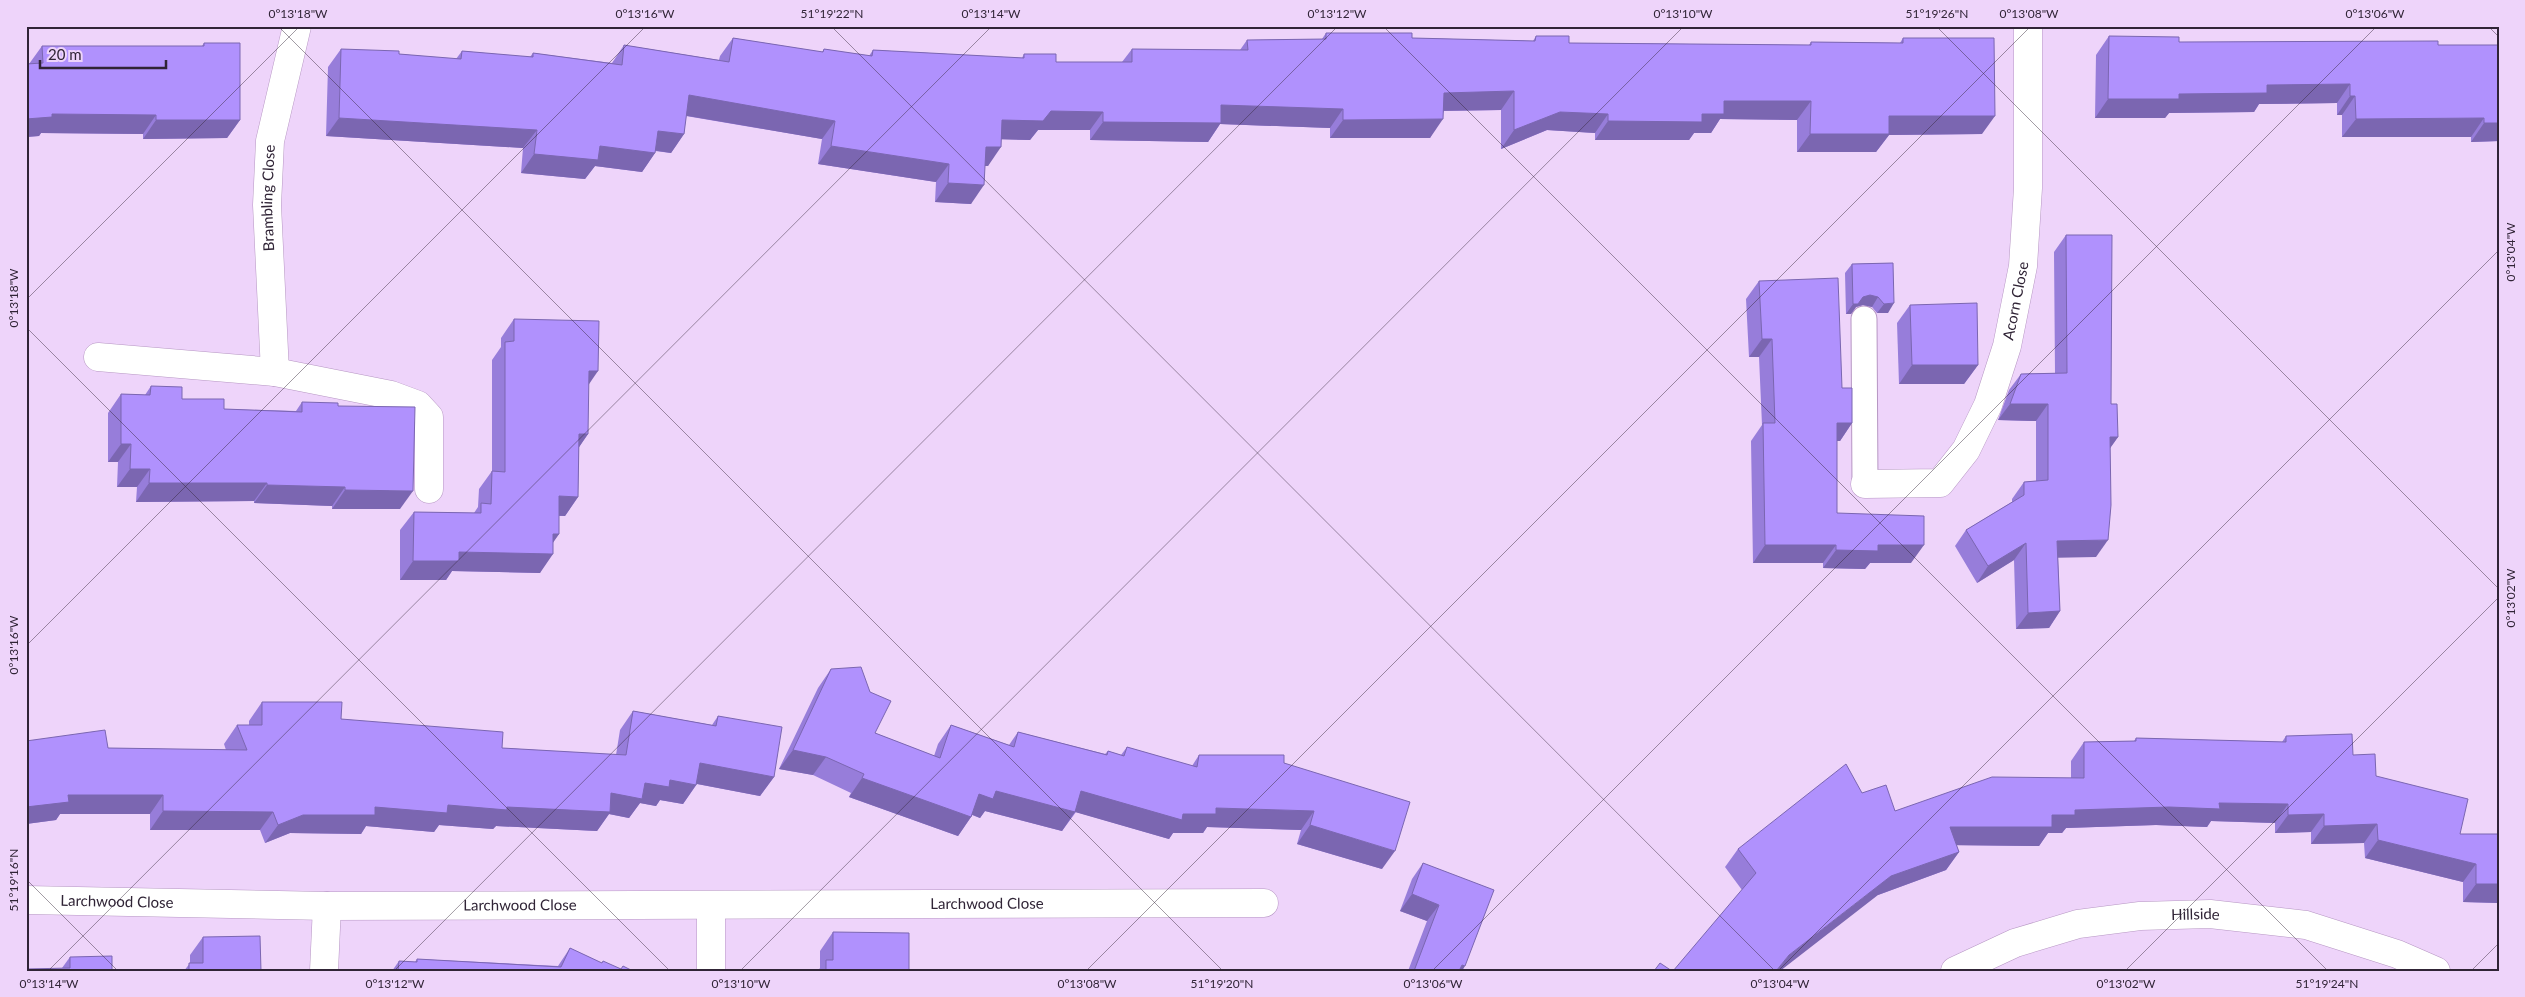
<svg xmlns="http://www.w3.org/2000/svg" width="2525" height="997" font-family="Lato,sans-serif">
<rect width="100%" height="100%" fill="#eed4fa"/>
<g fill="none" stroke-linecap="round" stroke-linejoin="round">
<defs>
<path id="lane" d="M1864,319L1865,484"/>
<g id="street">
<path id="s1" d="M98,357L275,372L267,205L270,141L297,26"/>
<path d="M275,372L391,395L418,405L429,417V489"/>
<path id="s2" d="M1865,484L1940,483L1966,450L1988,405L2007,346L2023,266L2028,188V26"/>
<path id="s3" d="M26,900L327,906L1264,903"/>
<path d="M324,971L327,906"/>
<path d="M711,971V906"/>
<path id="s4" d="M1955,971L2015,943L2078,924L2140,916L2210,914L2306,925L2397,954L2436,971"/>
</g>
</defs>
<use href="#lane" stroke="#b696c3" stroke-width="27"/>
<use href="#street" stroke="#b696c3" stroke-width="29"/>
<use href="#lane" stroke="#fff" stroke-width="25"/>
<use href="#street" stroke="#fff" stroke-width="28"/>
</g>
<g fill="#977dda">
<path d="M1326,33L1412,38L1533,41L1536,36L1569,43L1809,45L1811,42L1900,43L1903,38L1982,134L1889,135L1876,152H1797V120L1720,119L1711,133H1694L1689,140H1595V133L1547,130L1501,149V110L1444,111L1430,138H1330V128L1220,124L1208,142L1090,140V130H1038L1030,140L1001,139L988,166H985L971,204L935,202L936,182L818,164L822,139L686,116L684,134L671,153L655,151V153L642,172L595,166L585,179L521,173L523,148L326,136L328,67L341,49L456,59L462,51L530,57L533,53L612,63L624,45L719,60L720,56L733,38L822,52L824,49L869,56L873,50L1022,58L1024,54L1056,62H1122L1132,49L1240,50L1247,40L1322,39Z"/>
<path d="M2109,36L2179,42L2438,45L2499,141L2471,142V137H2342V115H2337V103L2259,104L2254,112L2169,113L2165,118H2095L2096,55Z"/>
<path d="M204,43L240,120L227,138L143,139V134L41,133L39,136L26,137V64H29L42,46H202Z"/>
<path d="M2066,235L2111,404L2118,437L2110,448L2096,557H2058L2060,611L2049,628L2016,629L2014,560L1977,583L1955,546L1966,530L2012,502V499L2024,482L2036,481V421L1998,420L2009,390L2021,374L2055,373L2054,252Z"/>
<path d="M1893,263L1888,313H1877L1872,307L1863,305L1856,307L1851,314H1846L1845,273L1852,264Z"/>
<path d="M1759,281L1842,388L1852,423L1840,441H1837V513L1911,563H1870L1865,569L1823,568V563H1753L1751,441L1762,425L1759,357H1749L1746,299Z"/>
<path d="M1910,305L1978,365L1964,384H1899L1897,323Z"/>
<path d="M514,319L588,384V434L579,447L578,497L565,516H559V534L553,542L540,573L452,571L446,580H400V530L414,512L474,513L478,507L479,489L492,471V360L501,347V338Z"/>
<path d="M151,386L182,399L224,409L296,411L302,402L338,406L400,509H332V506L254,503V501L136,502L137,487H117L118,462H108V413L121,394L145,395Z"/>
<path d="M831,669L875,733L934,756L938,744L951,725L1009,745L1018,732L1105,754L1108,751L1121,755L1127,747L1192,766L1199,755L1284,763L1382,869L1297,844L1301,830L1207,827L1203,833H1173L1169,839L1076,812L1062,831L985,811L980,818L972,815L971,817L958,836L849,797L851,793L813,775L779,769L818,688Z"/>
<path d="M262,702L341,719L502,748L616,755L620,730L633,711L712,725L718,716L774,777L760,796L697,784L683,804L660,800L656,806L640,803L629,818L609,814L597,831L496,826L493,829L439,825L434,832L366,826L361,834L290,833L265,843L260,830H150V814H60L56,820L26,824V741L108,748L226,750L224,744L237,725H249V721Z"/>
<path d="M2286,736L2353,755L2376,776L2460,834L2499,903L2463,902V882L2365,858L2364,843L2311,844V832L2275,833V823L2211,821L2207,827L2156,825L2066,828L2062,833H2048L2039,846L1956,845L1959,852L1946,870L1878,895L1742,890L1725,867L1738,849L1862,793L1895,811L2071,778V761L2084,742L2134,741L2136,738L2282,742Z"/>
<path d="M1423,863L1462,971H1408L1427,921L1400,911L1412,879Z"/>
<path d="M833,932L909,971H818L820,968V951Z"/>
<path d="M203,937L261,971H184L190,963V955Z"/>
<path d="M570,948L601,963L621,969L633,971H392L399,961L415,962L417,959L558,966Z"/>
<path d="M70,957L112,971L62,968Z"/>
</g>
<g fill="#7b66b1">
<path d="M2350,84L2337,103L2259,104L2254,112L2169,113L2165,118H2095L2108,99L2267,85Z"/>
<path d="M1514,91L1501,110L1431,111L1444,93Z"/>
<path d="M689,95L835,121L822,139L676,114Z"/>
<path d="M2350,96H2355L2342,115H2337Z"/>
<path d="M1724,101H1811L1797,120L1720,119L1711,133H1694L1689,140H1595L1608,121Z"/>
<path d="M1221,105L1343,109L1330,128L1220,124L1208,142L1090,140L1103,122Z"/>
<path d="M1051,111L1103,112L1090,130H1038L1030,140L989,139L1002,120Z"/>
<path d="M1560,112L1608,114L1595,133L1547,130L1501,149L1514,130Z"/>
<path d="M52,114L156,115L143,134L41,133L39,136L26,137V119Z"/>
<path d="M1889,116H1995L1982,134L1889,135L1876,152H1797L1810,134Z"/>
<path d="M339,118L537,130L523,148L326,136Z"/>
<path d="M2484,118L2471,137H2342L2356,119Z"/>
<path d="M1443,119L1430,138H1330L1343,120Z"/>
<path d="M156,120H240L227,138L143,139Z"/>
<path d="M2484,123H2499V141L2471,142Z"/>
<path d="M658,131L684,134L671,153L645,149Z"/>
<path d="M600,146L655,153L642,172L595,166L585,179L521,173L534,154Z"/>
<path d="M831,146L949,164L936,182L818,164Z"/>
<path d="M986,147H1001L988,166H973Z"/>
<path d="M948,183L984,185L971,204L935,202Z"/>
<path d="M1870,295L1878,297L1872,307L1863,305L1856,307L1851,314H1846L1853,304L1863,297Z"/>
<path d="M1894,303L1888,313H1877L1884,304Z"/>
<path d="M1762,339H1772L1759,357H1749Z"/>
<path d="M1912,365H1978L1964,384H1899Z"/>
<path d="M589,371H598L585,390Z"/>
<path d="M2010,404H2048L2036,421L1998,420Z"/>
<path d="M1837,423H1852L1840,441H1825Z"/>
<path d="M579,434H588L575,453Z"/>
<path d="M2110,437H2118L2106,454Z"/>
<path d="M121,444H131L118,462H108Z"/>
<path d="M130,469H150L137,487H117Z"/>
<path d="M149,483H267L254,501L136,502Z"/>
<path d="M267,485L345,487L332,506L254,503Z"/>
<path d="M345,490L413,491L400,509H332Z"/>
<path d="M559,496L578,497L565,516L546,515Z"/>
<path d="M553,534H559L546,553Z"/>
<path d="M2108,540L2096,557L2045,558L2057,541Z"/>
<path d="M2026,543L2014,560L1977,583L1988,566Z"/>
<path d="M1765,545H1836L1823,563H1753Z"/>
<path d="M1878,545H1924L1911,563H1870L1865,569L1823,568L1836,550Z"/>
<path d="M459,552L553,554L540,573L452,571L446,580H400L413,561Z"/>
<path d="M2060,611L2049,628L2016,629L2028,613Z"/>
<path d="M793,750L826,757L813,775L779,769Z"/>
<path d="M700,763L774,777L760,796L687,782Z"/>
<path d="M862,778L971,817L958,836L849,797Z"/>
<path d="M670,780L696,785L683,804L660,800L656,806L640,803L629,818L609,814L597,831L496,826L493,829L439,825L434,832L366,826L361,834L290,833L265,843L278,825L303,815L375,807L448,805L507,807L611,793L645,783Z"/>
<path d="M996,791L1075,812L1062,831L985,811L980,818L966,812L979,794Z"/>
<path d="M1081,791L1183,814L1216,808L1314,811L1301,830L1207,827L1203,833H1173L1169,839L1068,810Z"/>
<path d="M68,795H163L150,814H60L56,820L26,824V807Z"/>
<path d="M2219,803L2288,804L2275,823L2211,821L2207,827L2156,825L2066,828L2062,833H2048L2039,846L1937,845L1950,827L2075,810Z"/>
<path d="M163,811L273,812L260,830H150Z"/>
<path d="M2324,814L2311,832L2275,833L2288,815Z"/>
<path d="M2377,824L2364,843L2311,844L2324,826Z"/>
<path d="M1310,825L1395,851L1382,869L1297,844Z"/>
<path d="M2378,840L2476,864L2463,882L2365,858Z"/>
<path d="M1959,852L1946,870L1878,895L1780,971H1776L1789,955L1891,876Z"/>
<path d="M2476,884H2499V903L2463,902Z"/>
<path d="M1412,894L1439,905L1427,921L1400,911Z"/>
<path d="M1462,965L1465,966L1462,971H1458Z"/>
</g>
<g fill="#b091fd" stroke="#7b66b1">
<path d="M1326,33H1412V38L1535,41L1536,36H1569V43L1811,45V42L1903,43V38H1994L1995,116H1889V134H1810L1811,101H1724V114H1702V122L1608,121V114L1560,112L1514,130V91L1444,93L1443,119L1343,120V109L1221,105V123L1103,122V112L1051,111L1043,121L1002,120L1001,147H986L984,185L948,183L949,164L831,146L835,121L689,95L684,134L658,131L655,153L600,146L598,160L534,154L537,130L339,118L341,49L399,51V54L461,59L462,51L533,57V53L622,65L624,45L729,62L733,38L823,52L824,49L872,56L873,50L1024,58V54H1056V62H1132V49L1248,50L1247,40L1326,39Z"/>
<path d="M2109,36L2179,37V42L2438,41V45H2499V123H2484V118L2356,119L2355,96H2350V84L2267,85V93L2179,94V99H2108Z"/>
<path d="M204,43H240V120H156V115L52,114V117L26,119V64L43,63L42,46H204Z"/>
<path d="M2066,235H2112L2111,404H2117L2118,437H2110L2111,505L2108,540L2057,541L2060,611L2028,613L2026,543L1988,566L1966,530L2024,495V482L2048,480V404H2010L2021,374L2067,373Z"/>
<path d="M1893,263L1894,303L1884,304L1878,297L1870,295L1863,297L1858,304H1853L1852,264Z"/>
<path d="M1838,278L1842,388H1852V423H1837V513L1924,516V545H1878V551L1836,550V545H1765L1763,423H1775L1772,339H1762L1759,281Z"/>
<path d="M1977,303L1978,365H1912L1910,305Z"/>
<path d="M514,319L599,321L598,371H589L588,434H579L578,497L559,496V534H553V554L459,552V561H413L414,512L481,513V503L491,504L492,471L505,472V342L514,341Z"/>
<path d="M151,386L182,387V399H224V409L302,412V402L338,403V406L415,407L413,491L345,490V487L267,485V483H149L150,469H130L131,444H121V394L150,395Z"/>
<path d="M861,667L870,692L891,701L875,733L940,758L951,725L1014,747L1018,732L1107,755L1108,751L1124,756L1127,747L1197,767L1199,755H1284V763L1410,802L1395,851L1310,825L1314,811L1216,808V814H1183L1182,820L1081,791L1075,812L996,791L993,799L979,794L971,817L862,778L864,774L826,757L793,750L831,669Z"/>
<path d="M262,702H342L341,719L503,732L502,748L626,755L633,711L716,726L718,716L782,727L774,777L700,763L696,785L670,780L669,787L645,783L642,799L611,793L610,812L507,807V810L448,805L447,813L375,807V815H303L278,825L273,812L163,811V795H68L69,802L26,807V741L105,730L108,748L247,750L237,725H262Z"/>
<path d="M2352,734L2353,755L2375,754L2376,776L2468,799L2460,834H2499V884H2476V864L2378,840L2377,824L2324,826V814L2288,815V804L2219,803L2220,809L2169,807L2075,810V815H2052V827H1950L1959,852L1891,876L1789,955L1776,971H1673L1756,873L1738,849L1846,764L1862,793L1886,785L1895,811L1992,777L2084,778V742L2136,741V738L2286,742V736Z"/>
<path d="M1423,863L1494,890L1465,966L1462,965L1459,971H1414L1439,905L1412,894Z"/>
<path d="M833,932L909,933V971H826V960H833Z"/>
<path d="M260,936L261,971H189V963H203V937Z"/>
<path d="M570,948L602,963L603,961L621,969L623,966L633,971H398L399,961L417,962V959L561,967Z"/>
<path d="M112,956V971H26V969L70,968V957Z"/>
<path d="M1660,963L1672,971H1654Z"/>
</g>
<path fill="none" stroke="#302436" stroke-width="1" stroke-opacity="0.45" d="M278,26L1223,971M831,26L1775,971M1383,26L2328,971M1936,26L2499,589M2488,26L2499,37M26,300L300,26M26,327L670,971M26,646L646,26M26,879L118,971M48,971L992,26M394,971L1338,26M740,971L1684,26M1086,971L2031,26M1432,971L2377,26M1778,971L2499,250M2125,971L2499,597M2471,971L2499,943"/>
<g text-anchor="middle" stroke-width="4" stroke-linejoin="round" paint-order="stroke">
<g font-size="15" fill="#302436" stroke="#eed4fa">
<text dy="5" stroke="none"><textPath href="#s1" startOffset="352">Brambling Close</textPath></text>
<text dy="5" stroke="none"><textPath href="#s2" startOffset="275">Acorn Close</textPath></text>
<text dy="5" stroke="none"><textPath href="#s3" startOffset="91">Larchwood Close</textPath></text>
<text dy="5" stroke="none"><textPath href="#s3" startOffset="961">Larchwood Close</textPath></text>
<text dy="5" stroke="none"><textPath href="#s3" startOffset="494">Larchwood Close</textPath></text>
<text dy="5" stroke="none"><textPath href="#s4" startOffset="250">Hillside</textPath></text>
</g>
</g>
<rect width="2525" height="997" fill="none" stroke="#eed4fa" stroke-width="55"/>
<path d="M40 60v8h126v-8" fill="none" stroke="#302436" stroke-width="2.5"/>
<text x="48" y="60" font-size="15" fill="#302436" stroke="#eed4fa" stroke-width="4" paint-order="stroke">20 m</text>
<rect x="28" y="28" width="2470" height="942" fill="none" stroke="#302436" stroke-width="2"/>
<g font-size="12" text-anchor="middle" fill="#302436">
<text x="298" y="18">0°13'18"W</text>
<text x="645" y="18">0°13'16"W</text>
<text x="832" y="18">51°19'22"N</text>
<text x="991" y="18">0°13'14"W</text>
<text x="1337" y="18">0°13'12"W</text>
<text x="1683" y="18">0°13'10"W</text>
<text x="1937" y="18">51°19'26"N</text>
<text x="2029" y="18">0°13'08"W</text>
<text x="2375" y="18">0°13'06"W</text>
<text transform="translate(2511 252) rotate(-90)" y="4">0°13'04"W</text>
<text transform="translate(14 298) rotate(-90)" y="4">0°13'18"W</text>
<text transform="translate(2511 598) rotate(-90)" y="4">0°13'02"W</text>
<text transform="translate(14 645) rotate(-90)" y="4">0°13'16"W</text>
<text transform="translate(14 880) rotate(-90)" y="4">51°19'16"N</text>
<text x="49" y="988">0°13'14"W</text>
<text x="395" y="988">0°13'12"W</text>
<text x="741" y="988">0°13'10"W</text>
<text x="1087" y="988">0°13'08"W</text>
<text x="1222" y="988">51°19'20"N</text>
<text x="1433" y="988">0°13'06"W</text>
<text x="1780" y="988">0°13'04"W</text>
<text x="2126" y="988">0°13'02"W</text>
<text x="2327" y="988">51°19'24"N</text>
</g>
</svg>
